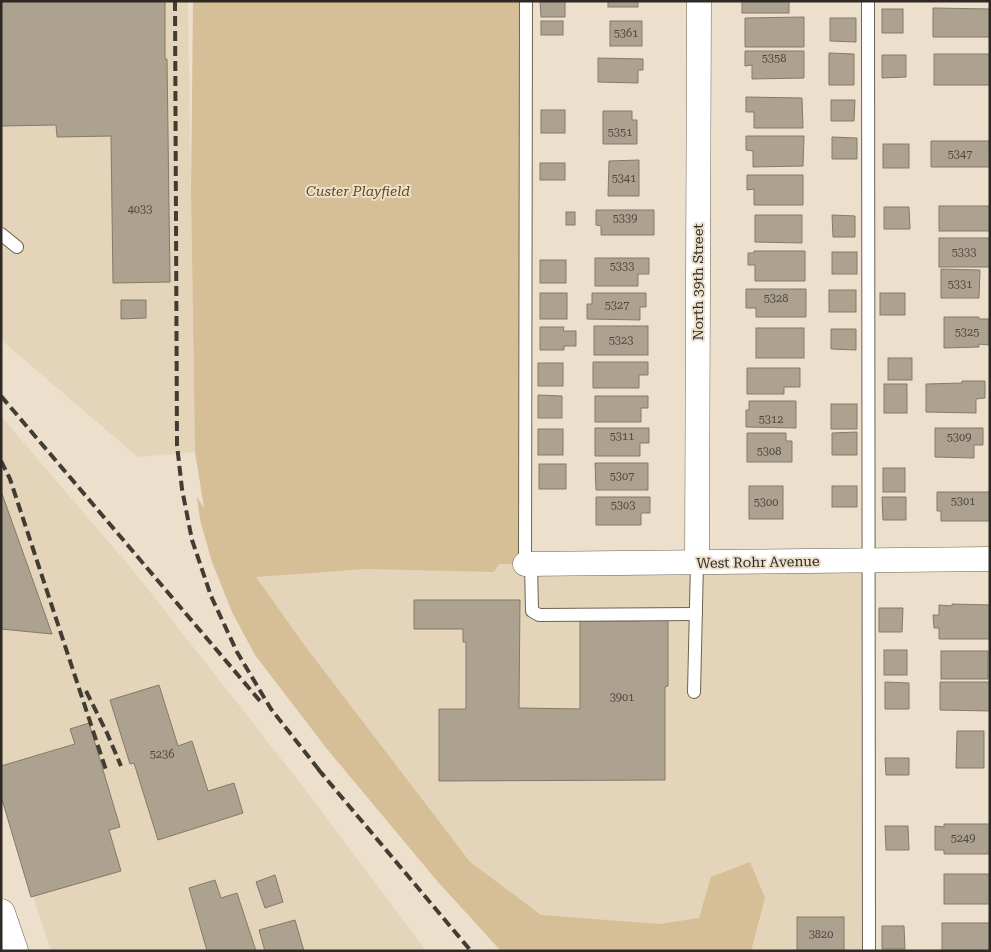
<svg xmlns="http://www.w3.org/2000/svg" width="991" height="952" font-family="'Roboto Serif',serif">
<rect width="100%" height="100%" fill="#ece0cd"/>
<g fill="#e4d4ba">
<path d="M1,1H188L195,452L138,457L1,340Z"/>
<path d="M1,416L132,569L312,798L426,951H51L1,798Z"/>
<path d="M870,560L864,951H523L239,565L697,563Z"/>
</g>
<path fill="#d6be97" d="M193,1H526L525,564H499L494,572L366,569L256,577L305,646L470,862L541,915L659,924L699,918L711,877L750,862L765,898L751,951H501L438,882L327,749L255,655L232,612L212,562L200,520L197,497L204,508L195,452L191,191Z"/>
<g fill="#ada290" stroke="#847a68">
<path d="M1,1H165V59H167L170,282L113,283L111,136L57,137L56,125L1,126Z"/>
<path d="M540,1H565V17H541Z"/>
<rect x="608" y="1" width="30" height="6"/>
<rect x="742" y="1" width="47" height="12"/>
<path d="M933,8L990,9V37H933Z"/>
<rect x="882" y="9" width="21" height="24"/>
<path d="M804,17V47H745V18Z"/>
<path d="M830,18H856V42L830,41Z"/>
<rect x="541" y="21" width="22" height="14"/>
<rect x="610" y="21" width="32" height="25"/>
<path d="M745,51H804V78L752,79V65L745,66Z"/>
<path d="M829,53L854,54V85H829Z"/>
<rect x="934" y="54" width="56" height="31"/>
<path d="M882,55H906V77L882,78Z"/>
<path d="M598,58L643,59V70H638V83L598,82Z"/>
<path d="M746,97L802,98L803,128H754V112H746Z"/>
<path d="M831,100H855L854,121H831Z"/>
<rect x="541" y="110" width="24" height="23"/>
<path d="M603,111H632V120H637V144H603Z"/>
<path d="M746,136H804L803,166L753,167V151L746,150Z"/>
<path d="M832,137L857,138V159H832Z"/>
<path d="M931,141H989L990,164L989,167H931Z"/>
<rect x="883" y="144" width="26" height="24"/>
<path d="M639,160V196H608L609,161Z"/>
<rect x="540" y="163" width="25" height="17"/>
<path d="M747,175H803V205H754V189L747,190Z"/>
<rect x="939" y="206" width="51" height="25"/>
<path d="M884,207H909L910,229H884Z"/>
<path d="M596,210H654V235H601V226L596,225Z"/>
<rect x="566" y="212" width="9" height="13"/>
<path d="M755,215H802V243L755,242Z"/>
<path d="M832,215L855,216V237H833Z"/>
<rect x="939" y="238" width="51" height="29"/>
<path d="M754,251H805V281H755V265H748V253H754Z"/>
<rect x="832" y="252" width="25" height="22"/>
<path d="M595,258H649V274H638V286H595Z"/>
<rect x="540" y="260" width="26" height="23"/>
<path d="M941,269L980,270L979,298H941Z"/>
<path d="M746,289H806V317H756V308H746Z"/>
<rect x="829" y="290" width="27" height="22"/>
<rect x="540" y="293" width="27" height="26"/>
<path d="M592,293H646V307H640V320L587,319V304H592Z"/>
<rect x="880" y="293" width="25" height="22"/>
<path d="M121,300H146V318L121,319Z"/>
<path d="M944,317H979V319H989V345L979,344V347L944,348Z"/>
<rect x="594" y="326" width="54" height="29"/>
<path d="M540,327H564L563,331H576V346H564V350H540Z"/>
<rect x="756" y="328" width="48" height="30"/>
<path d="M831,329H856V350L831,349Z"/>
<rect x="888" y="358" width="24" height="22"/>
<path d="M593,362H648V375H639V388H593Z"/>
<rect x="538" y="363" width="25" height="23"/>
<path d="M747,368H800V387H784V394H747Z"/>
<path d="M962,381H985V398L976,399V413L926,412V384L962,383Z"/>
<rect x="884" y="384" width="23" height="29"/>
<path d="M538,395L562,396V418H538Z"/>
<path d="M595,396H648V408H641V422H595Z"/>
<path d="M749,401H796V428L746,427V410H749Z"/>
<rect x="831" y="404" width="26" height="25"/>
<path d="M595,428H649V443H640V456H595Z"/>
<path d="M935,428H983V445H974V458L935,457Z"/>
<rect x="538" y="429" width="25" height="26"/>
<path d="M857,432V455H832V433Z"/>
<path d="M747,433H786V441H792V462H747Z"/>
<path d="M595,463H648V490H596Z"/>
<rect x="539" y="464" width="27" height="25"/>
<rect x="883" y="468" width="22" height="24"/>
<rect x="749" y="486" width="34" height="33"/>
<rect x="832" y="486" width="25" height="21"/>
<path d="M1,491L52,634L1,629Z"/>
<path d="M937,492H990V521H941V511H937Z"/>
<path d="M596,497H650V513H641V525H596Z"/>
<path d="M882,497H906V520H883Z"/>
<path d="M414,600H520L519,708L580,709V621H642V618H668V686L665,687V780L439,781V709H466V642H463V629H414Z"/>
<path d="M952,604L990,605V639H939V628H934L933,615H939V605L952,606Z"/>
<path d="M879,608H903L902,632H879Z"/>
<rect x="884" y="650" width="23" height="25"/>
<rect x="941" y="651" width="47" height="28"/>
<path d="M885,682L909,683V709H885Z"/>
<path d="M940,682H990V711L940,710Z"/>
<path d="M159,685L178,746L192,741L208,791L234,783L243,813L158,840L134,763L130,764L110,700Z"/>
<path d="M89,723L120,827L109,830L121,871L31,897L1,796V766L75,744L70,729Z"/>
<path d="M957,731H984V768H956Z"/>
<path d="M885,758H909V775H886Z"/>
<path d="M944,824H990V854H944V850H935V826L944,827Z"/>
<path d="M885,826H908L909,850H886Z"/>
<rect x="944" y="874" width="46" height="30"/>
<path d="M275,875L283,902L265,908L256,882Z"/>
<path d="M215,880L221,898L237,893L256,951H207L189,888Z"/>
<rect x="797" y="917" width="47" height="34"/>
<path d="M295,920L304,951H265L259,930Z"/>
<rect x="942" y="923" width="48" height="28"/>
<path d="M882,926H904L905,949H882Z"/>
</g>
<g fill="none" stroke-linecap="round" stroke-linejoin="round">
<defs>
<g id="service">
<path d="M868,1L869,951"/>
<path d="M1,234L17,247"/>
<path d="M525,564L526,1"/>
<path d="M531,564L532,611L539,615L696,614"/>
<path d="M694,692L697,563"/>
</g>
<g id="minor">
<path d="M697,563L699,1"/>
<path d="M525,564L990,559"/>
</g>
<path id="secondary" d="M1,913L14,951"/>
</defs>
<use href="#service" stroke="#6d6352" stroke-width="14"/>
<use href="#minor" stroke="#6d6352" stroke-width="25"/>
<use href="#secondary" stroke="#6d6352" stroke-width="29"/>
<use href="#service" stroke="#fff" stroke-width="12"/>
<use href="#minor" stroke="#fff" stroke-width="24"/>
<use href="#secondary" stroke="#fff" stroke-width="28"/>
<g stroke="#423d34" stroke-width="4" stroke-dasharray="10 5" stroke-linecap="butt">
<path d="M175,1L177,445L182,489L192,540L211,596L237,652L271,709L323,775"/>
<path d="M1,396L260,701"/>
<path d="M1,461L10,479L106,770"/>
<path d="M86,691L107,733L121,766"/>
<path d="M318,769L471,951"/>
</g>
</g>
<g text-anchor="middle" stroke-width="4" stroke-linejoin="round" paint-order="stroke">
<g font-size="11" fill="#4e473e">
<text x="626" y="37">5361</text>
<text x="774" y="62">5358</text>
<text x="620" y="136">5351</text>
<text x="960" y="158">5347</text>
<text x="624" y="182">5341</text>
<text x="140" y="213">4033</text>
<text x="625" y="222">5339</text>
<text x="964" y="256">5333</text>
<text x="622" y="270">5333</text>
<text x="960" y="288">5331</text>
<text x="776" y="302">5328</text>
<text x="617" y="309">5327</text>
<text x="967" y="336">5325</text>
<text x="621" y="344">5323</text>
<text x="771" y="423">5312</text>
<text x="622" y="440">5311</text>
<text x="959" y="441">5309</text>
<text x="769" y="455">5308</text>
<text x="622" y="480">5307</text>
<text x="963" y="505">5301</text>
<text x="766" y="506">5300</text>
<text x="623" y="509">5303</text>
<text x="622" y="701">3901</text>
<text x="162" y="758">5236</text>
<text x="963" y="842">5249</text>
<text x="821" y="938">3820</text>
</g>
<g font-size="14" font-style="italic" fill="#654a17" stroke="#ece0cd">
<text x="358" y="196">Custer Playfield</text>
</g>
<g font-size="14" fill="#2e2922" stroke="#ece0cd">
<text transform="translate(698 282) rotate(-90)" y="5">North 39th Street</text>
<text transform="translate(758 562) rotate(-1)" y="5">West Rohr Avenue</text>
</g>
</g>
<rect width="991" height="952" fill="none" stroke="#2e2922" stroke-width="5"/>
</svg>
